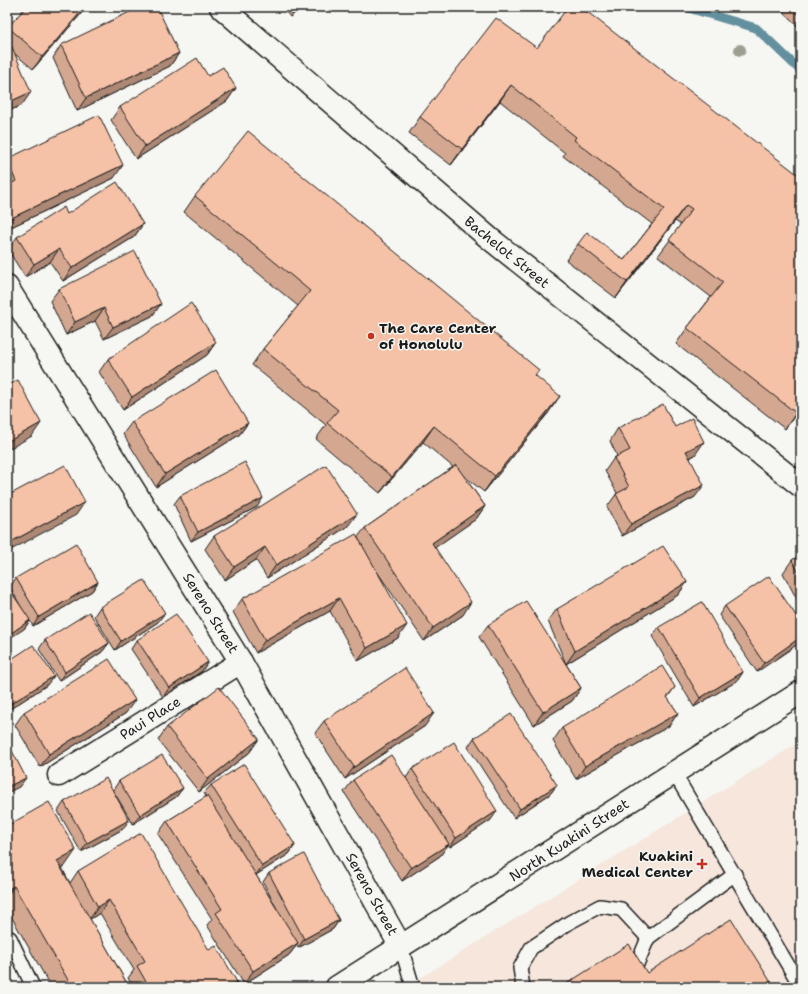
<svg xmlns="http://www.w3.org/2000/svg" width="808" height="994" font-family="'Shantell Sans',sans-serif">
<rect width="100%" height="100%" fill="#f6f6f2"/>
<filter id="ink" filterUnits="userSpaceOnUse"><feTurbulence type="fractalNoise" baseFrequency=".025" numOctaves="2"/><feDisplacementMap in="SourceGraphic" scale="8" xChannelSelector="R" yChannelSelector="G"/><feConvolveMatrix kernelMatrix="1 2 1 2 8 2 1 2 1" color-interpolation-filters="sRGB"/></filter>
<g filter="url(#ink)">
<path fill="#f6e6dc" d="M801,741V987H406Z"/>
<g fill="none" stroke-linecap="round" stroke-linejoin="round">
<path stroke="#64909e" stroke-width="9" d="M685,7L756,28L801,71"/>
<defs>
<g id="service">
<path d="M674,773L801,987"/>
<path d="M10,938L33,987"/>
<path d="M401,947L413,987"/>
<path d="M632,976L648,938"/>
<path d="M523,987L520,968L531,948L570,922L600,906L621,909L648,938L735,874"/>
</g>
<g id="minor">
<path d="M221,7L489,238L801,486"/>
<path d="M7,287L241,662L401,947"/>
<path d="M59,775L241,662"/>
</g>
<path id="tertiary" d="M337,987L801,692"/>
</defs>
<use href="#service" stroke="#1c1c1c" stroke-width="16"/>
<use href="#minor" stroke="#1c1c1c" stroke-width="25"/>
<use href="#tertiary" stroke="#1c1c1c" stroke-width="25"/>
<use href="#service" stroke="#f6f6f2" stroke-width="13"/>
<use href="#minor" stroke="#f6f6f2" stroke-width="22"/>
<use href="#tertiary" stroke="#f6f6f2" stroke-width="22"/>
</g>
<circle fill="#9d9f91" cx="740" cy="50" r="6"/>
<g fill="#d4a790" stroke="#1c1c1c">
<path d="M26,7H87L33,69L15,54L22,105L7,112V49L9,48L7,47V29Z"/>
<path d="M106,7H115L111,11Z"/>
<path d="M282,7H302L290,17Z"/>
<path d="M779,7H801V30Z"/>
<path d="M61,45L179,53L170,66L77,111L53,58Z"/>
<path d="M537,48L801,177V413L798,411L785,429L676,344L687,328L711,297L658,256L681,225L675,221L616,298L566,260L578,244L624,260L652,224L563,156L565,153L500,101L451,165L409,133L420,117Z"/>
<path d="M208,76L236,88L227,101L136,159L111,120L120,107Z"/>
<path d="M7,159L114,178L7,229Z"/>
<path d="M195,196L539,370L535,376L549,412L484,492L464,476L485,506L476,519L435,547L463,615L424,641L376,570L398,638L358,661L330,611L256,653L233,612L242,599L357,538L365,528L453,467L423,442L380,493L316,439L326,425L252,365L263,349L298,306L184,212Z"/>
<path d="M67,214L143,224L134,237L63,281L50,262L25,277L8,250L17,237Z"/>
<path d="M59,289L161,304L152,316L104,339L95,321L66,335L50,301Z"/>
<path d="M216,342L207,355L123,410L99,372L108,359Z"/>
<path d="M132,422L248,423L239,435L156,487L123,434Z"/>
<path d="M675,427L695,455L690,458L695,497L622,536L607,507L617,493L605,471L614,458L617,456L610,441L618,428Z"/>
<path d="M180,496L257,507L191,541L174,504Z"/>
<path d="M348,526L267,578L256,560L225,580L205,549L214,536Z"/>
<path d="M801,555V607L783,573L792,560Z"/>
<path d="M16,578L98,582L92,591L33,626L30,621L24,629V612L10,587Z"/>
<path d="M687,582L678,595L566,664L581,688L572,701L534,725L479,637L488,625L566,664L548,621L557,609Z"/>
<path d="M725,606L801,623L757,672L719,615Z"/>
<path d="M100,607L158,622L115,650L94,616Z"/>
<path d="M659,627L743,672L737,681L694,707L652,636Z"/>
<path d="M45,640L109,643L102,652L59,681L39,649Z"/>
<path d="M137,640L202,671L163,697L131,649Z"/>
<path d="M7,662L47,685L7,711Z"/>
<path d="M675,687L667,698L678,713L669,726L576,779L553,741L562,728Z"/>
<path d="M24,712L126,713L40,767L15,725Z"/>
<path d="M324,721L425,726L345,779L315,733Z"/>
<path d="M167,727L250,752L199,792L158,740Z"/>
<path d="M474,738L557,785L550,794L514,818L468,747Z"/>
<path d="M412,769L491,820L450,847L448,844L440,856L402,881L344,792L353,780L406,778Z"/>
<path d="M119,781L183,788L176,797L133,824L114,792L123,829L81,852L58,811L64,802L113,790Z"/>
<path d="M211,785L295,845L289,854L256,875L278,911L263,882L269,873L339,920L333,929L298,948L297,945L289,955L244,984L207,925L212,919L158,834L167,821L206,797L204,793Z"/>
<path d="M7,826L65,866L62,868L70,883L78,871L209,950L234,987H133L128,978L134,970L100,913L90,919L129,987H51L7,909Z"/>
</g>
<g fill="#ac8875" stroke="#1c1c1c">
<path d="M85,7H87L33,69L42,57Z"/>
<path d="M298,7H302L290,17Z"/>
<path d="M179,53L170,66L77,111L86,98Z"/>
<path d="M511,85L500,101L451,165L462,149Z"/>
<path d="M236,88L227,101L136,159L145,146Z"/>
<path d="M31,92L22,105L7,112V103Z"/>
<path d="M123,165L114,178L7,229V220Z"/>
<path d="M686,205L675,221L616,298L627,282Z"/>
<path d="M143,224L134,237L63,281L72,268Z"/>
<path d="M59,249L50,262L25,277L34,264Z"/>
<path d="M161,304L152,316L104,339L113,327Z"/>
<path d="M104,308L95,321L66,335L75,322Z"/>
<path d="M216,342L207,355L123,410L132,397Z"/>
<path d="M560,396L549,412L484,492L495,476Z"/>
<path d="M801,406V407L785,429L796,413Z"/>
<path d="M41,423L32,436L7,450V442Z"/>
<path d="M248,423L239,435L156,487L165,474Z"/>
<path d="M434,426L423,442L380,493L392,477Z"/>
<path d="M704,442L695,455L677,464L686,451Z"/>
<path d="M704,485L695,497L622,536L631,524Z"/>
<path d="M263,498L257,507L191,541L198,532Z"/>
<path d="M85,502L76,515L7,552V544Z"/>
<path d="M485,506L476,519L423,556L432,543Z"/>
<path d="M357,514L348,526L267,578L276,565Z"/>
<path d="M265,547L256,560L225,580L234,567Z"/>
<path d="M98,582L92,591L33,626L39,617Z"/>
<path d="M687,582L678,595L566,664L575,651Z"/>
<path d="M339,598L330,611L256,653L265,640Z"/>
<path d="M471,602L463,615L424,641L433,628Z"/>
<path d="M165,613L158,622L115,650L121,641Z"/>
<path d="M30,620L24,629L7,640V636Z"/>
<path d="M407,625L398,638L358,661L367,648Z"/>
<path d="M801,637V642L757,672L764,663Z"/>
<path d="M109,643L102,652L59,681L65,672Z"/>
<path d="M208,662L202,671L163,697L169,688Z"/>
<path d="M743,672L737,681L694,707L700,698Z"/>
<path d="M54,676L47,685L7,711V710L12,703Z"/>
<path d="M581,688L572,701L534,725L543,712Z"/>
<path d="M135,700L126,713L40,767L49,754Z"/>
<path d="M434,713L425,726L345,779L354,767Z"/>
<path d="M678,713L669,726L576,779L585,766Z"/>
<path d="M259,739L250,752L199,792L208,779Z"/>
<path d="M26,778L19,787L7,793V787Z"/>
<path d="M557,785L550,794L514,818L520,809Z"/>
<path d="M183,788L176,797L133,824L140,815Z"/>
<path d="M497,811L491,820L450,847L456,838Z"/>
<path d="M129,820L123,829L81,852L87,843Z"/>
<path d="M449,844L440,856L402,881L411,868Z"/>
<path d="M295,845L289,854L256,875L262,866Z"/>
<path d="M76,850L65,866L46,877L57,861Z"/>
<path d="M14,886L7,896V890Z"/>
<path d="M109,900L100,913L89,920L98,907Z"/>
<path d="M339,920L333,929L298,948L304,939Z"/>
<path d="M298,943L289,955L244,984L253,971Z"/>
<path d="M237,982L234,987H228Z"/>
</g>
<g fill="#f6c2a7" stroke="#1c1c1c">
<path d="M26,7H85L42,57L8,27Z"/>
<path d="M140,7H157L179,53L86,98L61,45Z"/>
<path d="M568,7H581L801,177V406L796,413L687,328L723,282L669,240L692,209L686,205L627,282L578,244L587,232L624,260L664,209L574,140L576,137L511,85L462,149L420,117L496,18L537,48Z"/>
<path d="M12,47L31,92L7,103V49Z"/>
<path d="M197,58L208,76L223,67L236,88L145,146L120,107Z"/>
<path d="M99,115L123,165L7,220V186L16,181L7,161V159Z"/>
<path d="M248,131L539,370L535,375L560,396L495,476L434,426L392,477L327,423L338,410L263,349L310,291L195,196Z"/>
<path d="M117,182L143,224L72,268L59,249L34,264L17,237L64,207L67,214Z"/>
<path d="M135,251L161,304L113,327L104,308L75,322L59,289Z"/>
<path d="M191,303L216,342L132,397L108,359Z"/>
<path d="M216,370L248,423L165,474L132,422Z"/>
<path d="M18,380L41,423L7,442V386Z"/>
<path d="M663,404L675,427L692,418L704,442L686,451L704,485L631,524L616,494L629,487L614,458L630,450L618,428Z"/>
<path d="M245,462L263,498L198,532L180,496Z"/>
<path d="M65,465L85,502L7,544V496Z"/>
<path d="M326,465L357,514L276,565L265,547L234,567L214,536Z"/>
<path d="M456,465L485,506L432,543L471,602L433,628L365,528Z"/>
<path d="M356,534L407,625L367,648L339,598L265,640L242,599Z"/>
<path d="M76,543L98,582L39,617L16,578Z"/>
<path d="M663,546L687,582L575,651L557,609Z"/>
<path d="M801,555V577L792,560Z"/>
<path d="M769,576L801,623V637L764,663L725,606Z"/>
<path d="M144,580L165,613L121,641L100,607Z"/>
<path d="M10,590L30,620L7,636V591Z"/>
<path d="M526,601L581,688L543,712L488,625Z"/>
<path d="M702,602L743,672L700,698L659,627Z"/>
<path d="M89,612L109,643L65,672L45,640Z"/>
<path d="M176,614L208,662L169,688L137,640Z"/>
<path d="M33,645L54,676L12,703L7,696V662Z"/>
<path d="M109,659L135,700L49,754L24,712Z"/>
<path d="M662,666L675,687L667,697L678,713L585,766L562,728Z"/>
<path d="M405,668L434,713L354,767L324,721Z"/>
<path d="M219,687L259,739L208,779L167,727Z"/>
<path d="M511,714L557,785L520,809L474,738Z"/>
<path d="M7,741L26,778L7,787Z"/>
<path d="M454,742L497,811L456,838L412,769Z"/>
<path d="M162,755L183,788L140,815L119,781Z"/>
<path d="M391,755L449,844L411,868L353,780Z"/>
<path d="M244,764L295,845L262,866L211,785Z"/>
<path d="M106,778L129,820L87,843L64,802Z"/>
<path d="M207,796L298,943L253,971L216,913L222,909L167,821Z"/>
<path d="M49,802L76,850L57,861L129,987H72L14,886L7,890V826Z"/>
<path d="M141,833L209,950L216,946L237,982L228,987H149L137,966L145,961L109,900L98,907L78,871Z"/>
<path d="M304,854L339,920L304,939L269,873Z"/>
<path d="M731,919L774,987H563V986L629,944L647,973Z"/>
</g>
</g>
<g fill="#c8321e" stroke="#f6f6f2" stroke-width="1.5">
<circle cx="371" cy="336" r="4"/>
<path d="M700 858h4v4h4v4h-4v4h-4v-4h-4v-4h4z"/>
</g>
<g text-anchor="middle" stroke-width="3" stroke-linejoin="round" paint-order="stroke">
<g font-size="14" fill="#1c1c1c" stroke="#f6f6f2">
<text transform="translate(507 252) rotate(39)" y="5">Bachelot Street</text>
<text transform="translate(211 613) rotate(58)" y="5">Sereno Street</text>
<text transform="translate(150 718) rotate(-32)" y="5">Paui Place</text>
<text transform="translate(569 840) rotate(-33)" y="5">North Kuakini Street</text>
<text transform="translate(372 894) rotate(61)" y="5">Sereno Street</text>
</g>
<g font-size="14" font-weight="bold" fill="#1c1c1c" stroke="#f6f6f2" text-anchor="start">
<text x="379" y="333">The Care Center<tspan x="379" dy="16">of Honolulu</tspan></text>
<text x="693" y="861" text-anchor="end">Kuakini<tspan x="693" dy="16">Medical Center</tspan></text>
</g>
</g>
<rect width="808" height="994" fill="none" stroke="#f6f6f2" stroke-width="24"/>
<rect x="12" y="12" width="784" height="970" fill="none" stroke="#1c1c1c" stroke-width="1.5" filter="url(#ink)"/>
</svg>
